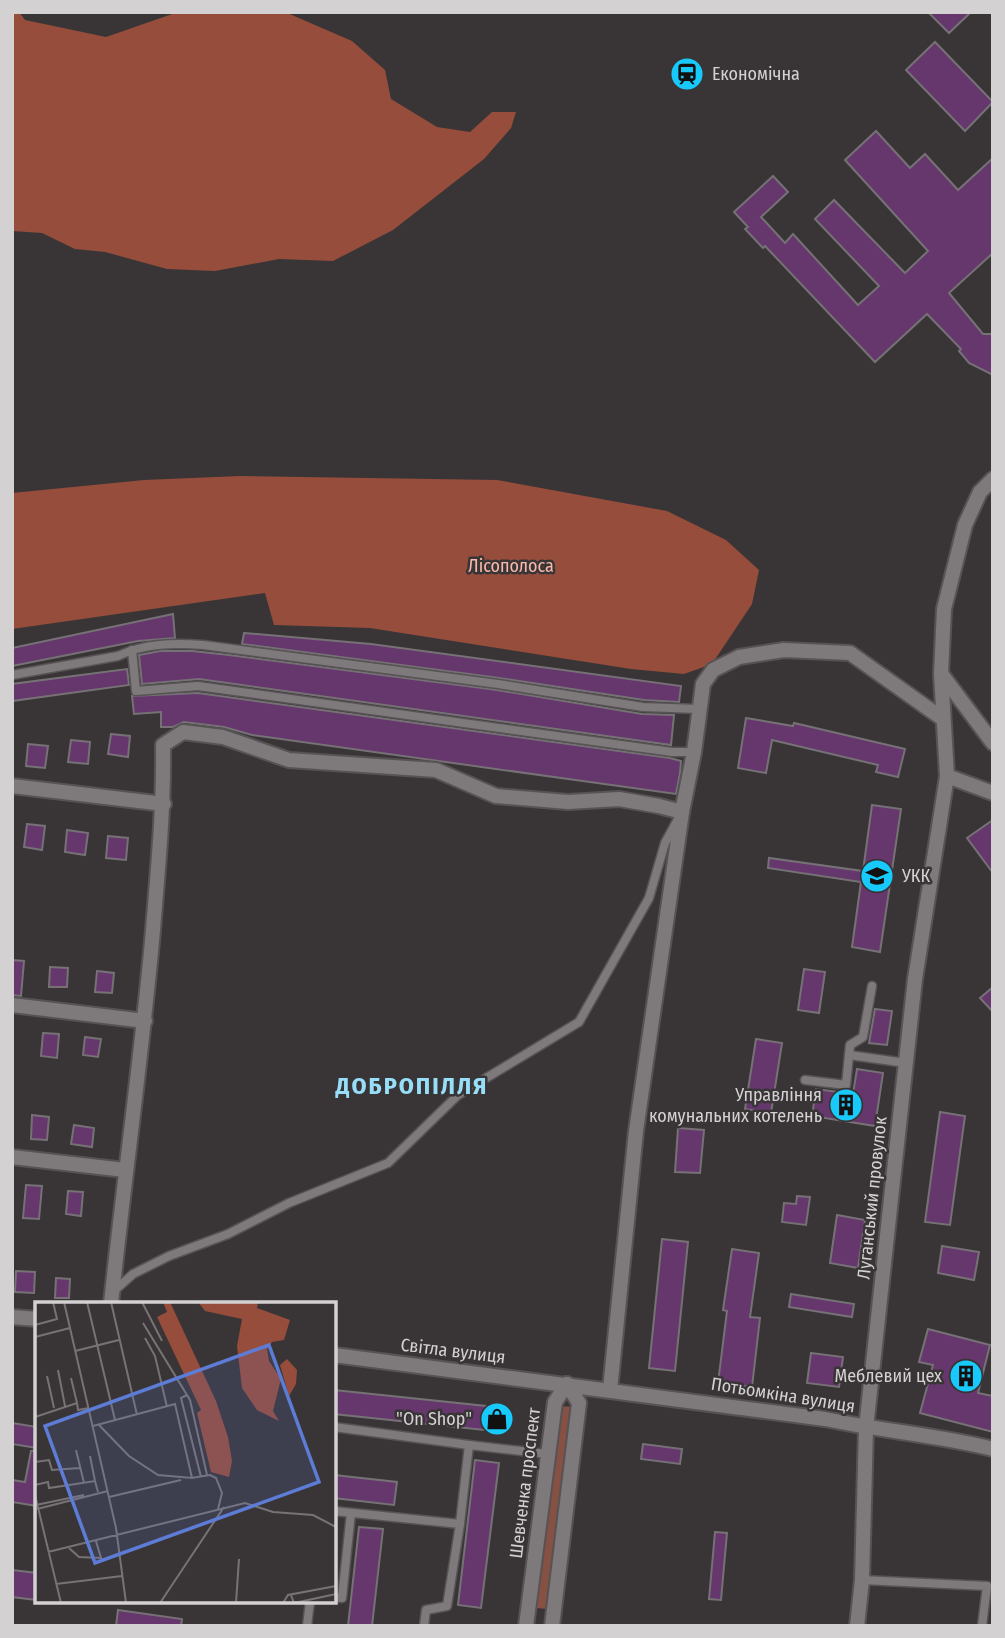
<svg xmlns="http://www.w3.org/2000/svg" width="1005" height="1638" font-family="'Fira Sans Condensed',sans-serif">
<rect width="100%" height="100%" fill="#393537"/>
<path fill="#865042" d="M560,1406L573,1407L548,1609L536,1608Z"/>
<g fill="#964d3b">
<path d="M12,12H19L25,20L106,37L178,12H285L352,41L385,70L391,99L437,127L470,132L492,112H516L511,128L484,159L393,230L333,261L279,259L215,271L167,269L105,252L75,249L42,233L12,231Z"/>
<path d="M240,476L497,480L667,511L726,540L759,570L752,604L712,664L684,674L631,669L370,628L274,625L265,593L12,629V493L144,480Z"/>
</g>
<g fill="#65376c" stroke="#757175" stroke-width="2">
<path d="M928,12H971L949,33Z"/>
<path d="M935,42L993,102L965,131L906,70Z"/>
<path d="M876,131L910,168L925,154L958,190L993,158V253L949,293L983,334H993V375L969,363L959,351L961,349L927,314L875,362L765,246L763,248L745,229L748,227L734,212L773,176L788,192L761,217L785,243L793,234L858,305L879,286L815,219L834,200L905,273L928,251L845,160Z"/>
<path d="M173,614L175,638L138,641L12,666V648Z"/>
<path d="M244,633L371,644L681,686L679,702L644,700L499,678L242,644Z"/>
<path d="M160,651H192L229,655L497,690L642,714L674,715L671,745L199,679L142,684L139,655Z"/>
<path d="M127,669L129,685L12,701V684Z"/>
<path d="M198,693L670,758L681,761L680,773L676,794L252,735L224,727L184,722L173,727H161V712L134,714L132,696Z"/>
<path d="M746,718L793,726L794,723L905,749L898,777L876,772L878,765L772,740L766,773L738,768Z"/>
<path d="M111,734L130,736L128,757L108,754Z"/>
<path d="M71,740L90,742L88,764L68,762Z"/>
<path d="M28,744L48,746L45,768L26,766Z"/>
<path d="M872,805L901,809L880,952L852,947L861,882L768,868L769,858L863,871Z"/>
<path d="M993,820V873L967,838Z"/>
<path d="M27,824L45,826L42,850L24,847Z"/>
<path d="M67,830L88,833L85,855L65,852Z"/>
<path d="M108,836L128,838L126,860L106,858Z"/>
<path d="M12,960L24,961L21,996L12,995Z"/>
<path d="M50,967L68,968L67,987H49Z"/>
<path d="M804,969L825,972L819,1013L798,1010Z"/>
<path d="M97,971L114,973L112,993L95,992Z"/>
<path d="M993,987V1012L980,998Z"/>
<path d="M875,1009L892,1011L887,1045L869,1043Z"/>
<path d="M43,1033L59,1034L57,1058L41,1056Z"/>
<path d="M85,1037L101,1039L98,1057L83,1055Z"/>
<path d="M756,1039L782,1043L771,1113L745,1109Z"/>
<path d="M857,1069L883,1073L875,1126L812,1116L816,1089L853,1094Z"/>
<path d="M940,1112L965,1116L950,1225L925,1222Z"/>
<path d="M32,1115L49,1117L47,1140L31,1139Z"/>
<path d="M74,1125L94,1128L92,1147L71,1144Z"/>
<path d="M678,1128L704,1130L700,1173L675,1172Z"/>
<path d="M26,1185L42,1186L39,1219L23,1218Z"/>
<path d="M68,1191L83,1192L81,1216L66,1214Z"/>
<path d="M797,1196L810,1197L806,1225L782,1222L784,1203L796,1204Z"/>
<path d="M837,1215L865,1220L858,1268L830,1263Z"/>
<path d="M662,1239L688,1242L675,1371L649,1368Z"/>
<path d="M942,1246L979,1252L974,1280L938,1273Z"/>
<path d="M732,1249L759,1253L750,1317L760,1318L752,1387L718,1383L727,1311L723,1310Z"/>
<path d="M16,1271L35,1272L34,1293L15,1292Z"/>
<path d="M56,1278L70,1279L69,1298H55Z"/>
<path d="M791,1294L854,1304L852,1317L789,1307Z"/>
<path d="M928,1329L990,1345L978,1393L993,1396V1432L920,1413L933,1365L919,1362Z"/>
<path d="M811,1353L843,1357L839,1387L807,1383Z"/>
<path d="M334,1390L505,1408L503,1432L334,1414Z"/>
<path d="M12,1423L37,1427V1448L12,1444Z"/>
<path d="M643,1444L682,1449L680,1464L641,1459Z"/>
<path d="M31,1451H37V1506L12,1502V1480L25,1482Z"/>
<path d="M475,1460L499,1463L481,1608L458,1605Z"/>
<path d="M334,1475L397,1482L394,1505L334,1498Z"/>
<path d="M359,1527L383,1529L372,1626H348Z"/>
<path d="M715,1532L727,1533L721,1600L709,1599Z"/>
<path d="M12,1570L37,1573V1600L12,1597Z"/>
<path d="M118,1610L182,1619L181,1626H116Z"/>
</g>
<g fill="none" stroke-linecap="round" stroke-linejoin="round">
<defs>
<g id="service">
<path d="M132,650L136,691L198,686L672,752H694"/>
<path d="M12,675L118,656C145,643 174,643 203,645L498,684L643,707L698,709"/>
<path d="M849,1055L906,1063"/>
<path d="M805,1080L846,1085L850,1045L863,1037L872,986"/>
<path d="M114,1291L133,1274L169,1256L228,1234L289,1203L388,1163L458,1095L579,1022L649,898L665,843L677,821"/>
<path d="M334,1427L469,1445"/>
<path d="M334,1511L460,1524"/>
<path d="M862,1580L987,1586L982,1626"/>
<path d="M334,1597L342,1598L351,1513"/>
<path d="M307,1626L310,1601"/>
<path d="M424,1626L426,1610L447,1606L460,1524L469,1445L548,1454"/>
</g>
<g id="minor">
<path d="M942,675L993,743"/>
<path d="M947,776L993,793"/>
<path d="M12,786L164,804"/>
<path d="M12,1005L145,1021"/>
<path d="M12,1157L125,1170"/>
<path d="M111,1304C124,1179 142,1055 153,930C158,868 164,807 163,745L183,732L223,737L289,760L436,770L496,796L568,802L619,799L659,806L682,812"/>
<path d="M12,1317L37,1319"/>
<path d="M334,1355L825,1419C881,1431 938,1435 993,1449"/>
<path d="M610,1390L636,1131L682,812L694,752L703,684L713,670L739,657L784,650L850,653L943,719"/>
<path d="M526,1626L555,1402L567,1384"/>
<path d="M552,1626L579,1403L567,1384"/>
<path d="M857,1626L862,1580L866,1428L915,979L947,776L941,674L944,609L965,525L980,492L993,479"/>
</g>
</defs>
<use href="#service" stroke="#575355" stroke-width="11"/>
<use href="#minor" stroke="#575355" stroke-width="18"/>
<use href="#service" stroke="#7e797b" stroke-width="8"/>
<use href="#minor" stroke="#7e797b" stroke-width="14"/>
</g>
<defs>
<symbol id="station-disc" viewBox="-11 -11 22 22"><circle r="9.5" fill="#18cafc" stroke="#393537"/><path d="M-3-6H3Q5-6 5-4V2Q5 4 3 4L4.5 6H3L1.5 4h-3L-3 6H-4.5L-3 4Q-5 4-5 2V-4Q-5-6-3-6ZM-3.5-4v3h7v-3ZM-3.5 1v1.5H-2V1ZM2 1v1.5H3.5V1Z" fill="#111"/></symbol>
<symbol id="university-disc" viewBox="-11 -11 22 22"><circle r="9.5" fill="#18cafc" stroke="#393537"/><path d="M0-5L7-2L0 1L-7-2ZM-4 1L0 2.5L4 1V4Q0 6-4 4Z" fill="#111"/></symbol>
<symbol id="building-disc" viewBox="-11 -11 22 22"><circle r="9.5" fill="#18cafc" stroke="#393537"/><path d="M-4-6H4V6H1V3H-1V6H-4ZM-2.5-4.3h1.7v1.8h-1.7ZM.8-4.3h1.7v1.8H.8ZM-2.5-1h1.7V.8h-1.7ZM.8-1h1.7V.8H.8Z" fill="#111"/></symbol>
<symbol id="shop-disc" viewBox="-11 -11 22 22"><circle r="9.5" fill="#18cafc" stroke="#393537"/><path d="M-5-2.5h2.3a2.7 3.5 0 0 1 5.4 0H5L5.5 6h-11ZM-1.5-2.5h3a1.5 2.3 0 0 0-3 0Z" fill="#111"/></symbol>
</defs>
<g fill-rule="evenodd">
<use href="#station-disc" x="668" y="55" width="38" height="38"/>
<use href="#university-disc" x="858" y="857" width="38" height="38"/>
<use href="#building-disc" x="827" y="1086" width="38" height="38"/>
<use href="#building-disc" x="947" y="1357" width="38" height="38"/>
<use href="#shop-disc" x="478" y="1400" width="38" height="38"/>
</g>
<g text-anchor="middle" stroke-width="5" stroke-linejoin="round" paint-order="stroke">
<g font-size="18" fill="#d4d1d3" stroke="#393537" text-anchor="end">
<text x="712" y="80" text-anchor="start">Економічна</text>
<text x="902" y="882" text-anchor="start">УКК</text>
<text x="822" y="1101">Управління<tspan x="822" dy="21">комунальних котелень</tspan></text>
<text x="942" y="1382">Меблевий цех</text>
<text x="472" y="1425">"On Shop"</text>
</g>
<g font-size="18" fill="#f9b8a8" stroke="#393537">
<text x="511" y="572">Лісополоса</text>
</g>
<g font-size="18" fill="#d4d1d3" stroke="#393537">
<text transform="translate(872 1198) rotate(-84)" y="6">Луганський провулок</text>
<text transform="translate(453 1351) rotate(7)" y="6">Світла вулиця</text>
<text transform="translate(783 1395) rotate(9)" y="6">Потьомкіна вулиця</text>
<text transform="translate(525 1483) rotate(-83)" y="6">Шевченка проспект</text>
</g>
<g font-size="24" font-weight="bold" letter-spacing="2" fill="#97def9" stroke="#393537">
<text x="412" y="1094">ДОБРОПІЛЛЯ</text>
</g>
</g>
<g transform="translate(35 1302)">
<rect width="301" height="301" fill="#393537"/>
<path d="M128,0H135L181,99L193,135L197,159L194,175L176,170L162,111L166,108L122,15L132,10ZM163,0H223L222,6L255,18L249,38L237,40L232,47L234,59L246,77L238,109L244,119L222,108L207,86L202,44L207,17L170,9ZM252,57L262,68L261,82L254,94L245,63Z" fill="#964d3b"/>
<path fill="none" stroke="#777375" stroke-width="2" d="M29,0L81,226L91,301M52,0L80,118M76,0L102,113M107,0L127,39M108,21L155,98L172,173M0,23L22,17L18,0M0,35L35,26M110,36L120,54L132,105M40,49L84,38M23,68L30,104M12,74L19,106M36,76L42,101M152,93L146,96L166,175M0,115L42,101L43,108L54,106M58,124L140,102L157,176L123,173L94,154L63,122M41,148L49,181M55,154L60,179M0,160L14,158L17,168L45,166M156,176L175,173L181,176L187,191L183,207M0,183L13,180L14,186L60,179L63,190M0,193L26,301M74,195L146,178M1,203L49,193M2,207L73,189M34,246L44,255L66,256L61,239M13,250L210,201L238,210L278,213L301,225M21,282L87,274M256,293L259,301L301,292M125,301L189,205M201,301L204,257M248,301L253,293L301,284"/>
<path fill="#5d7cd6" fill-opacity="0.15" stroke="#5d7cd6" stroke-width="3.5" d="M234,43L284,180L60,261L10,124Z"/>
<rect width="301" height="301" fill="none" stroke="#d4d1d3" stroke-width="3.5"/>
</g>
<rect width="1005" height="1638" fill="none" stroke="#d4d1d3" stroke-width="28"/>
</svg>
